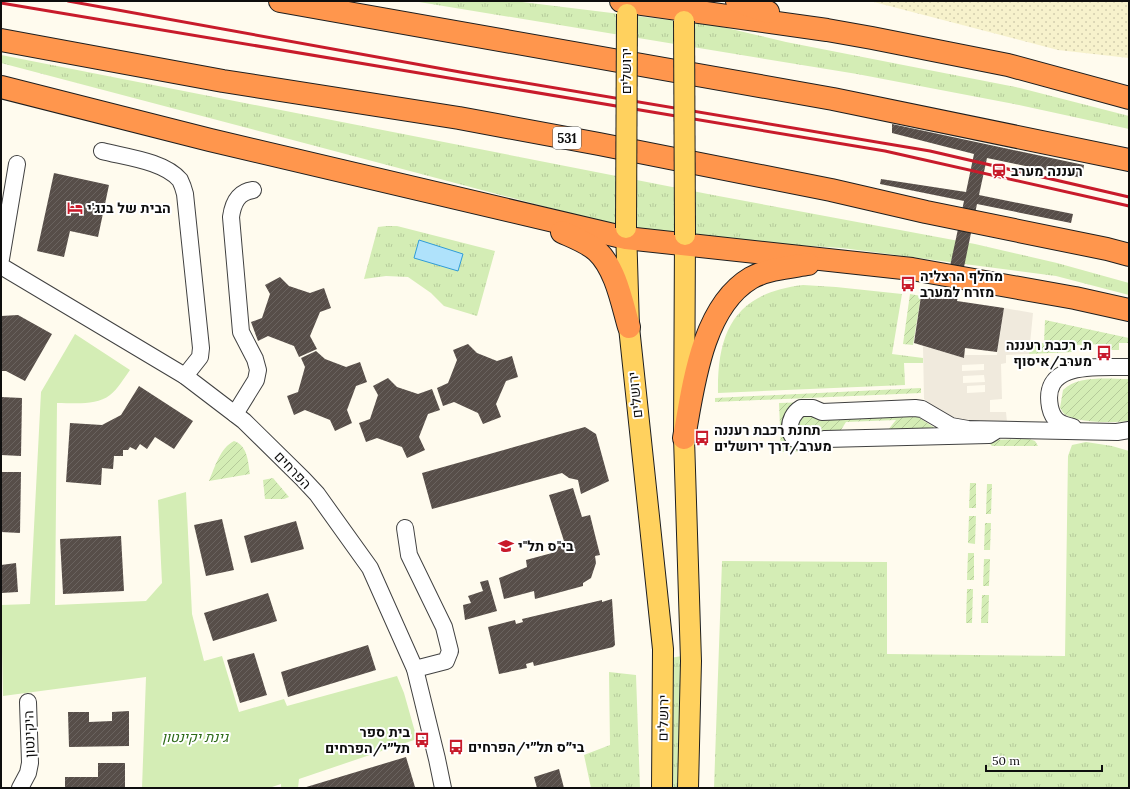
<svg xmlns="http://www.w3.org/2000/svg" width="1130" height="789" font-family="Lora,Heebo,serif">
<defs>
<pattern id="farmland-dots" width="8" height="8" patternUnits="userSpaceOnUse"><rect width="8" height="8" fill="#f7f2cc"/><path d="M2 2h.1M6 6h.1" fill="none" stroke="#d3ceae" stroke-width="1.8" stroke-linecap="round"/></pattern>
<pattern id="grass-tufts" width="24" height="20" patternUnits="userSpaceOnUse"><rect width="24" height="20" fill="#d4edb5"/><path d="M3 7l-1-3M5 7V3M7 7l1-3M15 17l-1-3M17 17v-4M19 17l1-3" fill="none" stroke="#b5ca9a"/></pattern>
<pattern id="garden-furrows" width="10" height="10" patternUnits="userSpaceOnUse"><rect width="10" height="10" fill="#d4edb5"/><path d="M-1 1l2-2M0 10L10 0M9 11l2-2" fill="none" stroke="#b5ca9a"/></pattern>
<pattern id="building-hatch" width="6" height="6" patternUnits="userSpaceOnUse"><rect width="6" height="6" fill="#574e49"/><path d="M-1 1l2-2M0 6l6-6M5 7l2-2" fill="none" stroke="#6a635f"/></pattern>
</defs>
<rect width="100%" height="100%" fill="#fffbee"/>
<path fill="url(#farmland-dots)" d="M870,1H1129V58L1058,50Z"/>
<g fill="url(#grass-tufts)">
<path d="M413,1H514L718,26L786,42L1020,88L1129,116V129L1019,105L857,74Z"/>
<path d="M1,55L713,195L975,244L1057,263L1129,283V295L1056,276L842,248L728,241L626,228L1,63Z"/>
<path d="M386,226H397L495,251L477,316L444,306L431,293L408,277L386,276L364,279L378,227Z"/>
<path d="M803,285L836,287L902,294L892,354L923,358V363H904L905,385L718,393C717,330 736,293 803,285Z"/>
<path d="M1086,442L1112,446L1129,451V788H714L722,561L887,562V654L1065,656L1068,456L1072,445Z"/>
<path d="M682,656L681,788H671L673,731L670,658Z"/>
<path d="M609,672L636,675L640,788H591L584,755L610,745Z"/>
</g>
<path fill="#d4edb5" d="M75,334L130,370C124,378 118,389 110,395C96,406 74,403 57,403L55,605L146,601L162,583L158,500L186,492L192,614L204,661L222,656L239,712L284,699L287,706L397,676L404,693L417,739L299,779L298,788H281V784L269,788H142L146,677L3,696L1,605L30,604L41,392Z"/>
<g fill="url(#garden-furrows)">
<path d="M910,294L921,296L913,345L903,344Z"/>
<path d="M1045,320L1129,338V343H1119V350H1106V344L1072,345V352L1029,354L1030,343H1044Z"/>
<path d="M1129,379V421C1115,423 1078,423 1066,415C1063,414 1062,410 1060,408L1063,390C1078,375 1108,379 1129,379Z"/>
<path d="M921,388V393L715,402V398Z"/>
<path d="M812,402L785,420L813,446V451L781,452L779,403Z"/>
<path d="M801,415H915L935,428L888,430L896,420L846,422L839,433L801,436L796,423Z"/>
<path d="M1029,439L1035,441L1038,446H992L986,440Z"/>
<path d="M234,441C248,446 248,462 250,474L209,481C215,467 220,448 234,441Z"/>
<path d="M273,478L289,497L284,499H265L263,480Z"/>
<path d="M970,483H976V508H969Z"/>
<path d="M987,484H992L991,514H986Z"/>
<path d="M969,516H976L975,544L968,543Z"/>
<path d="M985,523H991L990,550H984Z"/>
<path d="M968,553H974V580H967Z"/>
<path d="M984,559H990L989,586H983Z"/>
<path d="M967,589H973L972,623H966Z"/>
<path d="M982,595H989L988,623H981Z"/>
</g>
<path fill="#f0eadd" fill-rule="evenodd" d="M1004,308L1033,313L1029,354L1006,355V363L1001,364L1002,399L990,400V412H1006L1007,422L957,423L924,399L923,346L964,358L965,355H997ZM984,364V370L962,371V365ZM984,375L985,382L963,383V376ZM985,385V392L967,393V386Z"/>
<path fill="#afe2fb" stroke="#309cd7" d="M419,240L463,254L458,271L414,258Z"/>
<g fill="url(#building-hatch)">
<path d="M892,124L1084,165L1082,178L987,158L979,195L1073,214L1071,223L977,204L957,301L1004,308L997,352L965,348L964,358L914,343L921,296L943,299L964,201L880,184L881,179L966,192L974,154L892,133Z"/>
<path d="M54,173L109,185L98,237L70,231L64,257L37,251Z"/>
<path d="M280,277L289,286L310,293L324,288L331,308L320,312L310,336L317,349L299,357L294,346L268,336L258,341L251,322L262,318L270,294L265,285Z"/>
<path d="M18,315L52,334L25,381L6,371H1V316Z"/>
<path d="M468,344L477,353L497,361L512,356L518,377L506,381L496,404L501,417L483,424L478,413L454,402L443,406L437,388L448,383L457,360L453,350Z"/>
<path d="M316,351L325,359L346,367L360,362L367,382L356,386L347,410L352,423L335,431L330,420L305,410L294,415L287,396L298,392L305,367L301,358Z"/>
<path d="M388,378L397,387L418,394L432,389L440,410L428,414L419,437L425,450L407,458L402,447L377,438L366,442L359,423L370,419L378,395L373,386Z"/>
<path d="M139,386L193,421L174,449L155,437L147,449L140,444L136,450L130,447L128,450H123V456H114L113,469L102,468L101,485L66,482L70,423L102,425L121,415Z"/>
<path d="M1,397L22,398L21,456L1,455Z"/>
<path d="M585,427L596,434L609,481L581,494L578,480L569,478L562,473L432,509L422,473Z"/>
<path d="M1,472H21L20,533L1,532Z"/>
<path d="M573,488L582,517L590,515L600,555L595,556L596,563L591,578L583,583V586L535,599L534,591L504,599L499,578L527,567L526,560L552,553L564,541L549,495Z"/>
<path d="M222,519L234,570L206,576L194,525Z"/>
<path d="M296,521L304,549L251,563L244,536Z"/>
<path d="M121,536L124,591L63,594L60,539Z"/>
<path d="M16,563L18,592L1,593V565Z"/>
<path d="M488,580L497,611L465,620L463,605L471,603L468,596L483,591L480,582Z"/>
<path d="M268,593L277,621L213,641L204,613Z"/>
<path d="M612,599L615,645L613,647L534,666L533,662L526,664L527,668L499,674L488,627L515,620L516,624L523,622L522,619L602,600V602Z"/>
<path d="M368,645L376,670L288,697L281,672Z"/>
<path d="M254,653L267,695L240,703L227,660Z"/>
<path d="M129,711V746L69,747L68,712H89V722L112,721V712Z"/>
<path d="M406,757L415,787L303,788Z"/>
<path d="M98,763H125V788H65V777H98Z"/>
<path d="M559,769L564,788H537L534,777Z"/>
</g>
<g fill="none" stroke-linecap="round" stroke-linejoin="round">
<defs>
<g id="minor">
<path d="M102,151C125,157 164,161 180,180C182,184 184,190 185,194L201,348L200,357L185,376"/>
<path d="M1,259L17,164"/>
<path d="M1,266L185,376L244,421L303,479L317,494L370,568L415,669L437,759L443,788"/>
<path d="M235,414L256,380L258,370L255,359L241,332L231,217C233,203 238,192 253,190"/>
<path d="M1073,427C1060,424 1053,421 1050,407C1041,360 1099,368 1129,367"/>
<path d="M997,430L989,435L825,439C818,440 813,444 806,443C785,442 786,417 801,408H813L822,412L915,408L922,409L951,426L968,429L1117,432L1129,430"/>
<path d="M405,528L409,555L444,627L450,651L446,661L415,669"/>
<path d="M20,788L28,773L30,763L28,702"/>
</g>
<g id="major">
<path d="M626,228L629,327L663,649L662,788"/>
<path d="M685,235L684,438L691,661L688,788"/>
</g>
<g id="highway">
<path d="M280,1L833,99L1129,160"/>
<path d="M621,1L827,30L872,38L1008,65L1129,98"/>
<path d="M737,1L768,12"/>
<path d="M1,40L223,81L459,118L599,144L831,190L926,212L1107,249L1129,255"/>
<path d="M1,87L210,140L626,238L912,269L1075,298L1129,310"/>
<path d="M562,232C573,237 587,242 597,251C616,269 622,303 629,327"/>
<path d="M684,438C693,387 702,307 751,278C767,269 790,267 808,264"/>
</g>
</defs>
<use href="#minor" stroke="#414141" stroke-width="18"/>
<use href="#major" stroke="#1f1f1f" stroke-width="22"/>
<use href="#highway" stroke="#1f1f1f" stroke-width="24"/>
<use href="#minor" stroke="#fff" stroke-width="16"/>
<use href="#major" stroke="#ffd15e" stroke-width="20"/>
<use href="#highway" stroke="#ff964d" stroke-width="22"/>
<g stroke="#c81b2b" stroke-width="3">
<path d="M68,1L460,72L930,151L1129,197"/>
<path d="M1,3L885,151L1129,206"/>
</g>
<defs>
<g id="major-bridge">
<path d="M684,21L685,235"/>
<path d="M626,228L627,14"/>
</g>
</defs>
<use href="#major-bridge" stroke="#1f1f1f" stroke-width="22" stroke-linecap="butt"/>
<use href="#major-bridge" stroke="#ffd15e" stroke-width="20"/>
</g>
<defs>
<symbol id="station-bare" viewBox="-9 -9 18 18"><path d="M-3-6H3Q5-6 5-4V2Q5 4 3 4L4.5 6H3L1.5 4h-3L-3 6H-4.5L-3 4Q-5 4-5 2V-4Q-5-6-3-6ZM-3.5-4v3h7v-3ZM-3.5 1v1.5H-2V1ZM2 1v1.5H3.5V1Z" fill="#c81b2b" stroke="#fff" stroke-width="2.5" paint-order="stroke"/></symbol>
<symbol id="hotel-bare" viewBox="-9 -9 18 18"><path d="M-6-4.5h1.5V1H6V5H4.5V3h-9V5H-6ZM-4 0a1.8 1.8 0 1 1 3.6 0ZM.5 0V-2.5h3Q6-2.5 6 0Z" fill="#c81b2b" stroke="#fff" stroke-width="2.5" paint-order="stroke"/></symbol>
<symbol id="bus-bare" viewBox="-9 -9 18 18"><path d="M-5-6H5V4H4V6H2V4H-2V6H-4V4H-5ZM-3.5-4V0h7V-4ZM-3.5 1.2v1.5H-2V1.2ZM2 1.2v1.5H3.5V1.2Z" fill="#c81b2b" stroke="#fff" stroke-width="2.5" paint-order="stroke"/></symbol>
<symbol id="school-bare" viewBox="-9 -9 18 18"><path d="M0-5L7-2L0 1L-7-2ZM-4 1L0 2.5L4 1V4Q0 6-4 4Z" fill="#c81b2b" stroke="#fff" stroke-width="2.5" paint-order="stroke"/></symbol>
</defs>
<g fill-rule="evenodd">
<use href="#station-bare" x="988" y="160" width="22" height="22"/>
<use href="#hotel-bare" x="64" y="197" width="22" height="22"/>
<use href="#bus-bare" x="897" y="273" width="22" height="22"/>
<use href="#bus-bare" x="1093" y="342" width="22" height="22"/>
<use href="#bus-bare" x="691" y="427" width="22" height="22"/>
<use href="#school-bare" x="495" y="535" width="22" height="22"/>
<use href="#bus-bare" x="411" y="729" width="22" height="22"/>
<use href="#bus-bare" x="445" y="736" width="22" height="22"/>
</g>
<g text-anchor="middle" stroke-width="4" stroke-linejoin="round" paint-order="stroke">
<rect fill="#fff" stroke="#565656" stroke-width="1" x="553" y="127" width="28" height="22" rx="3"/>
<g font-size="13" font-weight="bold" fill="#0e0e0e">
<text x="567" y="143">531</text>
</g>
<g font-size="14" fill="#0e0e0e" stroke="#fff">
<text transform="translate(626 71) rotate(-90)" y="5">ירושלים</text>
<text transform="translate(635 395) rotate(-96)" y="5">ירושלים</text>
<text transform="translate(293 470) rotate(46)" y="5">הפרחים</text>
<text transform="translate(663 718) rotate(-89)" y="5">ירושלים</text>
<text transform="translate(29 734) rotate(-92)" y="5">היקינטון</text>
</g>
<g font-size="14" font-weight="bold" fill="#0e0e0e" stroke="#fff" text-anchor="start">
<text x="1011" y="176">רעננה מערב</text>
<text x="87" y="213">הבית של בנג'י</text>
<text x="920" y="281">מחלף הרצליה<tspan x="920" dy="16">מזרח למערב</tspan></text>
<text x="1092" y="350" text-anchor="end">ת. רכבת רעננה<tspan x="1092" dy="16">מערב/איסוף</tspan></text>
<text x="714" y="435">תחנת רכבת רעננה<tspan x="714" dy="16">מערב/דרך ירושלים</tspan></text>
<text x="518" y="551">בי"ס תל"י</text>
<text x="410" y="737" text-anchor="end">בית ספר<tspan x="410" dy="16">תל״י/הפרחים</tspan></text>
<text x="468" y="752">בי״ס תל״י/הפרחים</text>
</g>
<g font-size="14" font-style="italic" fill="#2e6b19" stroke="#fff">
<text x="195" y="742">גינת יקינטון</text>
</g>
</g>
<rect width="1130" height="789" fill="none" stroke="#0e0e0e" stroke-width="4"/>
<path d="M986 765v6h116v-6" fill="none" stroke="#0e0e0e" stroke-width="2"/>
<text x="992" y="765" font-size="12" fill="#0e0e0e" stroke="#ffffff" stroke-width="3" paint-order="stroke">50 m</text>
</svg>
